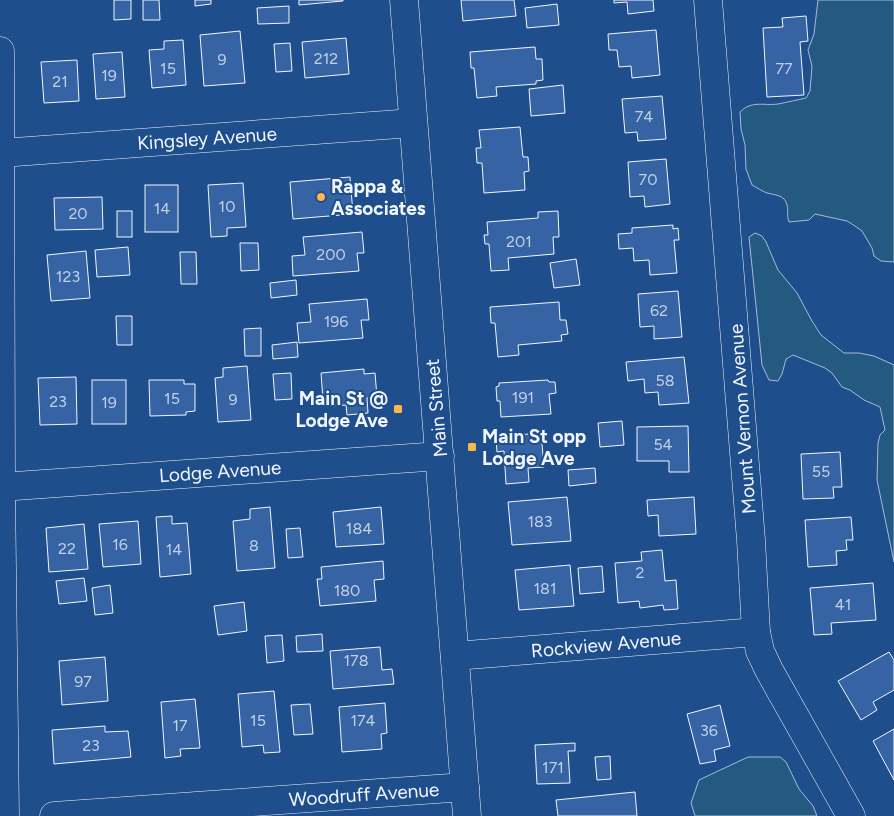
<svg xmlns="http://www.w3.org/2000/svg" width="894" height="816" font-family="Figtree,sans-serif">
<rect width="100%" height="100%" fill="#1f4e8c"/>
<g fill="#245a82" stroke="#a8bbd7">
<path d="M818,0H894V262L881,261L874,256L872,248L862,231L855,226L847,221L815,214L809,220L789,222C786,213 789,212 787,205C785,195 775,195 767,193C762,191 757,188 752,185L746,169L745,145L741,129L740,112C752,100 764,106 778,104C788,102 797,100 806,98L810,91L812,66L808,50L814,34Z"/>
<path d="M755,233L762,236L766,242L778,270L797,293L812,321L821,335L844,353H859L874,356L894,365V562L877,480L878,443L880,435L885,430L880,407L864,400L850,390L842,387L832,373L825,368L793,355L786,359L782,374L778,381L769,380L762,365L749,237Z"/>
<path d="M748,757H780L786,762L799,789L813,806L817,816H695L691,803L699,780Z"/>
</g>
<g fill="#3563a3" stroke="#f2f6ff">
<path d="M114,0H131V19L114,20Z"/>
<path d="M143,0H159L160,20H143Z"/>
<path d="M195,0H211V4L195,6Z"/>
<path d="M299,0H343V1L299,5Z"/>
<path d="M461,0H514L516,16L463,21Z"/>
<path d="M614,0H653L654,11L628,14L627,2L614,3Z"/>
<path d="M557,4L559,25L527,28L525,8Z"/>
<path d="M289,6V23L258,24L257,8Z"/>
<path d="M806,16L808,41L800,42L804,95L767,97L763,28L783,27L782,18Z"/>
<path d="M656,30L660,75L632,78L631,66L619,67L617,50H609L608,34Z"/>
<path d="M240,31L245,83L204,86L200,35Z"/>
<path d="M346,38L349,74L305,78L302,42Z"/>
<path d="M183,40L186,85L152,88L149,50L164,49V41Z"/>
<path d="M290,43L292,71L276,72L274,44Z"/>
<path d="M535,47L536,59H542L543,80L536,81V84L496,87L497,96L477,98L474,68H471L470,52Z"/>
<path d="M122,52L125,97L96,99L93,54Z"/>
<path d="M77,60L79,101L44,103L41,62Z"/>
<path d="M563,85L565,113L531,116L529,89Z"/>
<path d="M662,96L666,139L638,141L637,132L625,133L622,99Z"/>
<path d="M520,127L523,157H528L529,171L524,172L525,190L484,193L482,163H477L476,148H481L479,130Z"/>
<path d="M666,159L670,204L645,207L644,196L630,197L628,162Z"/>
<path d="M350,177L353,214L293,219L290,182Z"/>
<path d="M243,183L246,227L227,228V236L211,237L208,185Z"/>
<rect x="145" y="185" width="33" height="47"/>
<path d="M102,197L103,229L55,230L54,198Z"/>
<rect x="117" y="211" width="15" height="26"/>
<path d="M558,211L559,237H553L554,254L508,258L509,270L491,271L489,244H485L484,235H488L487,222L538,218V212Z"/>
<path d="M673,225V229L678,228L679,240H674L677,273L650,275L649,260L634,261L633,248L619,249L618,234L632,233V228Z"/>
<path d="M362,232L364,253H357L359,271L293,276L292,256L305,255L303,237Z"/>
<path d="M240,243H258L259,270L241,271Z"/>
<path d="M128,247L130,275L97,277L95,250Z"/>
<path d="M86,251L90,298L51,301L47,255Z"/>
<path d="M180,252H196L197,284H181Z"/>
<path d="M576,259L580,285L554,288L550,263Z"/>
<path d="M296,280L297,295L271,298L270,283Z"/>
<path d="M678,291L682,337L654,339V326L640,327L638,294Z"/>
<path d="M367,299L369,320H361L363,338L299,343L297,323L311,322L309,304Z"/>
<path d="M559,302L560,320H566L568,334L561,335L562,341L518,345L519,355L498,357L495,323H491L490,307Z"/>
<path d="M116,316H132V345H117Z"/>
<path d="M261,328V356H245L244,329Z"/>
<path d="M297,342L298,357L273,359L272,345Z"/>
<path d="M684,357L689,403L659,405L658,392L645,393L644,379L628,381L626,362Z"/>
<path d="M247,366L251,420L218,422L215,378L223,377V368Z"/>
<path d="M364,369V374L375,373L377,397L367,398L368,413L347,415L346,405L330,406L329,399L323,400L321,373Z"/>
<path d="M291,373L292,399L275,400L273,374Z"/>
<path d="M76,377L77,424L40,425L38,378Z"/>
<rect x="92" y="380" width="34" height="44"/>
<path d="M149,380H184V384H195V411L186,412V415L150,416Z"/>
<path d="M548,380L549,382H555L556,393L549,394L551,414L501,417L500,401H497L496,387L499,386V383Z"/>
<path d="M622,421L624,445L600,447L598,423Z"/>
<path d="M688,426L689,472H669V461H637V427Z"/>
<path d="M541,433L544,467L528,468L529,482L506,484L504,451L497,452L496,439H503V436Z"/>
<path d="M840,452L842,487H833L834,498L803,499L801,454Z"/>
<path d="M595,468L596,483L569,486L568,470Z"/>
<path d="M567,497L571,541L512,545L508,502Z"/>
<path d="M694,497L696,534L659,536L658,515L648,516L647,500Z"/>
<path d="M270,507L275,568L237,571L233,521L250,519V509Z"/>
<path d="M381,507L384,544L336,547L333,512Z"/>
<path d="M172,516V524L187,523L191,574L160,577L156,517Z"/>
<path d="M851,517L853,540H846L847,550L836,551L837,565L808,567L805,520Z"/>
<path d="M138,521L141,564L103,567L99,524Z"/>
<path d="M84,524L88,569L49,572L46,528Z"/>
<path d="M300,528L303,557L288,558L286,529Z"/>
<path d="M662,550L665,581L676,580L678,609L664,610L663,605L640,608L639,601L618,603L615,563L642,561L641,552Z"/>
<path d="M383,561L384,579L374,580L376,601L320,606L317,579H322L321,567Z"/>
<path d="M570,565L574,606L519,610L515,570Z"/>
<path d="M602,566L604,592L580,594L578,568Z"/>
<path d="M84,578L87,601L59,604L56,581Z"/>
<path d="M873,583L876,620L831,623L832,634L814,635L810,588Z"/>
<path d="M110,585L113,613L95,615L92,588Z"/>
<path d="M244,602L247,631L218,635L214,606Z"/>
<path d="M322,634L323,651L297,652L296,636Z"/>
<path d="M282,635L284,661L267,663L265,636Z"/>
<path d="M380,647L382,670L392,669L394,684L333,689L330,651Z"/>
<path d="M889,652L894,660V690L873,702L877,710L861,720L838,681Z"/>
<path d="M105,657L108,701L62,705L59,661Z"/>
<path d="M274,691L280,752L264,753L263,745L242,747L238,694Z"/>
<path d="M195,699L200,748L180,749L181,756L165,758L161,702Z"/>
<path d="M385,703L387,733L381,734L382,749L342,752L339,707Z"/>
<path d="M310,704L313,734L294,735L291,705Z"/>
<path d="M720,705L730,746L714,750L716,761L700,764L687,714Z"/>
<path d="M105,726V732L128,731L131,757L54,764L52,730Z"/>
<path d="M894,729V780L873,741Z"/>
<path d="M575,743V751H568L570,783L537,784L535,745Z"/>
<path d="M610,756L611,779L597,780L595,757Z"/>
<path d="M635,792L637,816H558L556,800Z"/>
</g>
<g fill="none" stroke-linecap="round" stroke-linejoin="round">
<defs>
<g id="minor">
<path d="M708,0L751,540L756,632L760,651L769,670L851,816"/>
<path d="M0,51L1,487L5,816"/>
<path d="M1,153L413,123"/>
<path d="M1,487L440,456"/>
<path d="M455,656L756,632"/>
<path d="M54,816L465,787"/>
</g>
<path id="major" d="M404,0L467,816"/>
</defs>
<use href="#minor" stroke="#f2f6ff" stroke-width="29"/>
<use href="#major" stroke="#f2f6ff" stroke-width="29"/>
<use href="#minor" stroke="#1f4e8c" stroke-width="28"/>
<use href="#major" stroke="#1f4e8c" stroke-width="28"/>
</g>
<g fill="#ffb74d" stroke="#1f4e8c" stroke-width="2">
<circle cx="321" cy="197" r="5"/>
<rect x="393" y="404" width="10" height="10" rx="2.5"/>
<rect x="467" y="442" width="10" height="10" rx="2.5"/>
</g>
<g text-anchor="middle" stroke-width="4" stroke-linejoin="round" paint-order="stroke">
<g font-size="16" fill="#c3d1e8">
<text x="326" y="64">212</text>
<text x="222" y="65">9</text>
<text x="168" y="74">15</text>
<text x="784" y="74">77</text>
<text x="109" y="81">19</text>
<text x="60" y="87">21</text>
<text x="644" y="122">74</text>
<text x="648" y="185">70</text>
<text x="227" y="212">10</text>
<text x="162" y="214">14</text>
<text x="78" y="219">20</text>
<text x="519" y="247">201</text>
<text x="331" y="260">200</text>
<text x="68" y="282">123</text>
<text x="659" y="316">62</text>
<text x="336" y="327">196</text>
<text x="665" y="386">58</text>
<text x="523" y="403">191</text>
<text x="172" y="404">15</text>
<text x="233" y="405">9</text>
<text x="58" y="407">23</text>
<text x="109" y="408">19</text>
<text x="663" y="450">54</text>
<text x="821" y="477">55</text>
<text x="540" y="527">183</text>
<text x="359" y="534">184</text>
<text x="120" y="550">16</text>
<text x="254" y="551">8</text>
<text x="67" y="554">22</text>
<text x="174" y="555">14</text>
<text x="640" y="578">2</text>
<text x="545" y="594">181</text>
<text x="347" y="596">180</text>
<text x="843" y="610">41</text>
<text x="356" y="666">178</text>
<text x="83" y="687">97</text>
<text x="258" y="726">15</text>
<text x="363" y="726">174</text>
<text x="180" y="731">17</text>
<text x="709" y="736">36</text>
<text x="91" y="751">23</text>
<text x="553" y="773">171</text>
</g>
<g font-size="19" fill="#f2f6ff" stroke="#1f4e8c">
<text transform="translate(207 138) rotate(-4)" y="7">Kingsley Avenue</text>
<text transform="translate(436 408) rotate(-95)" y="7">Main Street</text>
<text transform="translate(742 419) rotate(-94)" y="7">Mount Vernon Avenue</text>
<text transform="translate(220 471) rotate(-4)" y="7">Lodge Avenue</text>
<text transform="translate(606 644) rotate(-5)" y="7">Rockview Avenue</text>
<text transform="translate(364 794) rotate(-4)" y="7">Woodruff Avenue</text>
</g>
<g font-size="19" font-weight="bold" fill="#f2f6ff" stroke="#1f4e8c" text-anchor="start">
<text x="331" y="193">Rappa &amp;<tspan x="331" dy="22">Associates</tspan></text>
<text x="388" y="405" text-anchor="end">Main St @<tspan x="388" dy="22">Lodge Ave</tspan></text>
<text x="482" y="443">Main St opp<tspan x="482" dy="22">Lodge Ave</tspan></text>
</g>
</g>
</svg>
